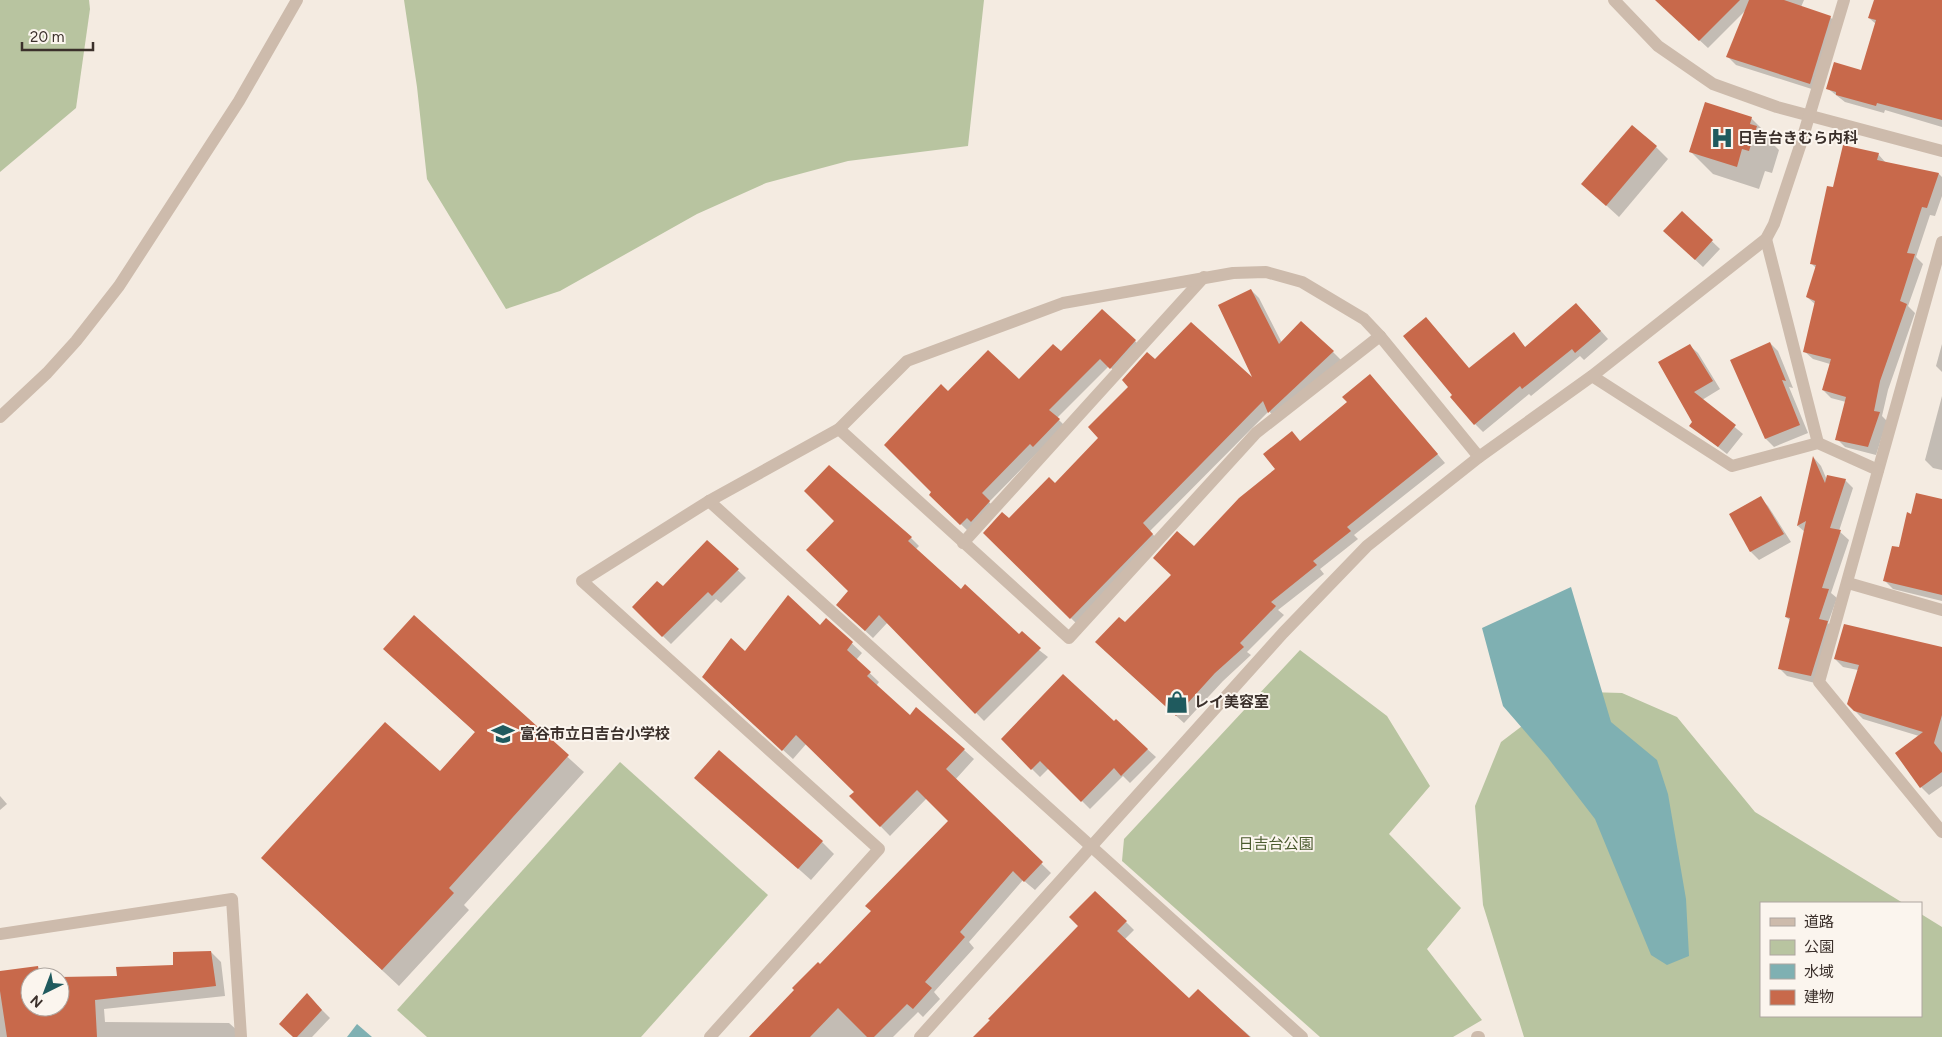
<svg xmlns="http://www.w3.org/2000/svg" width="1942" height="1037" font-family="Figtree,'Noto Sans JP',sans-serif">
<rect width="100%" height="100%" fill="#f4ebe1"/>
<g fill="#b8c4a0">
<path d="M0,0H89L90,9L76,108L0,172Z"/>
<path d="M404,0H984L968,146L848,161L766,183L697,214L560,291L506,309L427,179L417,87Z"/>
<path d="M1300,650L1387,716L1430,786L1389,834L1461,908L1427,949L1482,1020L1453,1037H1320L1122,861L1124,839Z"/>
<path d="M1587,692L1622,693L1677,717L1755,812L1903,903H1761V1016H1921V914L1942,927V1037H1524L1483,905L1475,806L1501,742L1550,705Z"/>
<path d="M620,762L768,895L641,1037H427L397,1010Z"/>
</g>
<g fill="#7fb0b2">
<path d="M1571,587L1611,722L1657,760L1668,794L1686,899L1689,956L1667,965L1651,955L1595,819L1548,758L1503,706L1482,628Z"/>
<path d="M357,1024L372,1037H347Z"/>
</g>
<g fill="#0003">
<path d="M1656,0H1804L1801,7L1830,17L1838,25L1818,91L1736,65L1728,57L1747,9L1708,48Z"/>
<path d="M1875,0H1942V127L1885,110L1884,113L1845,102L1827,88L1862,72L1876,24L1869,18Z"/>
<path d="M1751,118L1774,141L1773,144L1779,150L1772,173L1765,171L1759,189L1713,174L1691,152Z"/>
<path d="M1656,147L1668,159L1619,217L1583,184Z"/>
<path d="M1878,154L1886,163L1939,174L1942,177V196L1935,216L1930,215L1916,257L1923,264L1908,306L1915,313L1888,390L1882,416L1887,421L1876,455L1845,447L1837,439L1846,402L1831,398L1823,390L1830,364L1813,359L1804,351L1816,305L1807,297L1816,268L1811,263L1834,188Z"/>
<path d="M1682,213L1720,249L1703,267L1673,239Z"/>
<path d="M1251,290L1259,298L1282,343L1333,352L1341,360L1277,420L1269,411L1150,531L1160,543L1079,626L984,533L1009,520L1055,485L1100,438L1155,360L1255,382Z"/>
<path d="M1584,312L1608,339L1584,360L1580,356L1531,396L1529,394L1483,432L1475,424L1469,369L1513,334L1526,348Z"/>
<path d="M1135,341L1143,349L1119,376L1109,366L1057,418L1067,428L1039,451L989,502L997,510L969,532L931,495L948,393L1019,380L1061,353Z"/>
<path d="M1770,343L1778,351L1793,388L1789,387L1808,433L1774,447L1766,439Z"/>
<path d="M1942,344V372L1936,366Z"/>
<path d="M1689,345L1698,353L1720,389L1702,400L1743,434L1727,454L1691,426L1693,422Z"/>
<path d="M1370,375L1445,463L1354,535L1358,539L1320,569L1324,574L1278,610L1284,615L1247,652L1251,655L1223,681L1184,723L1104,650L1125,624L1172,575L1194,548L1276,469L1300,442L1348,402Z"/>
<path d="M1942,396V470L1933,468L1925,460Z"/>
<path d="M1814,458L1821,466L1827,480H1845L1853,488L1839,531L1849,540L1831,593L1837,598L1828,623L1835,630L1819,684L1787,676L1779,668L1791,621L1786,617L1805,532L1798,526Z"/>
<path d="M830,467L911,538L919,546L916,549L961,590L1048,657L984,721L888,622L873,638L846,613L850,591L836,521Z"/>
<path d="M1760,498L1768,506L1791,542L1759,560L1751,552L1731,515Z"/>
<path d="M1942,500V601L1893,589L1885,581L1912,516Z"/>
<path d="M707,541L746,578L721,603L716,599L671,644L633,607L663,587Z"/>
<path d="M414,617L584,772L464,905L469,910L399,986L279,874L440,773L476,733L385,649Z"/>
<path d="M826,619L862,653L856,660L879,682L876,686L910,717L964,750L974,759L955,780L1051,873L1035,890L1023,880L969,942L974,948L934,992L940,999L923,1017L918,1012L893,1037H766L820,966L873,912L950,821L927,798L890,836L851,796L856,792L807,743L793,759L713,687L746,653L820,627Z"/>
<path d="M1942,648V786L1929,795L1921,787L1919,736L1863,719L1855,711L1858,670L1843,667L1835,659Z"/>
<path d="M1116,721L1156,757L1130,783L1123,776L1090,809L1049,768L1040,777L1002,739Z"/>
<path d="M696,778L822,842L834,854L811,880Z"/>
<path d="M0,796L7,804L0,810Z"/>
<path d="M1126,922L1134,930L1125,939L1189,1000L1198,991L1251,1037H974Z"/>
<path d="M211,952L221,962L225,996L104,1009L105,1022L229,1023L239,1032V1037H0V972L38,968L47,977H30V1007H60V978L118,977L174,966Z"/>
<path d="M307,995L330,1018L312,1037H294Z"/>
</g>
<g fill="#c8694b">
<path d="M1655,0H1740L1699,41Z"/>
<path d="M1749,0H1784L1831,16L1810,84L1726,57Z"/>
<path d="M1874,0H1942V120L1877,103L1876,106L1836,95V92L1826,89L1834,62L1861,70L1876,20L1868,18Z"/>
<path d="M1705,102L1752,117L1750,124L1757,126L1749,151L1742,149L1737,167L1689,152Z"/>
<path d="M1632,125L1657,146L1606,206L1581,184Z"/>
<path d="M1843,145L1879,153L1877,160L1939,173L1927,208L1922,207L1907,253L1915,254L1900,301L1907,304L1880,381L1874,411L1880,412L1868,447L1835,440L1846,397L1822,390L1831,359L1803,352L1815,301L1806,297L1816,265L1810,264L1827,186L1833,187Z"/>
<path d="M1682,211L1713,240L1695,260L1663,231Z"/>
<path d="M1251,289L1279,344L1301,321L1334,351L1268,413L1263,401L1143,523L1153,534L1070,619L983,533L1002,512L1009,518L1049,477L1055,483L1098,438L1088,427L1128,387L1122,380L1147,352L1155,359L1191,322L1252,377L1218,305Z"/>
<path d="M1576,303L1601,331L1575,353L1572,349L1522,389L1520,386L1474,425L1450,397L1452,395L1403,336L1426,317L1469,368L1514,332L1525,347Z"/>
<path d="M1102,309L1136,340L1110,369L1100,359L1049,410L1060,419L1033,447L1030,444L982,493L990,501L971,522L967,518L960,525L929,495L931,492L884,445L941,384L948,391L988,350L1019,379L1053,344L1061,351Z"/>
<path d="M1770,342L1786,381L1782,380L1800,425L1765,439L1730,360Z"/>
<path d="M1690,344L1713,381L1694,392L1736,425L1718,447L1689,426L1692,422L1658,362Z"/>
<path d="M1370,374L1438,454L1347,527L1351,531L1313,561L1317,565L1271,602L1276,606L1240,643L1244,647L1215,673L1176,716L1095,642L1119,617L1125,622L1171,575L1153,558L1177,531L1194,546L1239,498L1275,469L1263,454L1292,431L1300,441L1347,402L1342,397Z"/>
<path d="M1813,456L1825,483L1827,475L1846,479L1830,528L1841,530L1822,588L1829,589L1819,619L1828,621L1811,676L1778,669L1790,618L1785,617L1806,521L1797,526Z"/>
<path d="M829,465L912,537L908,541L961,589L965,584L1019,634L1022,631L1041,648L975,714L879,615L865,631L836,605L848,591L806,550L834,521L804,491Z"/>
<path d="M1916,493L1942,499V595L1883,581L1892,546L1899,547L1907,512L1911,514Z"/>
<path d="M1761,496L1784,534L1750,552L1729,514Z"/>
<path d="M707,540L739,569L712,596L708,592L662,637L632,607L657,581L663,586Z"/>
<path d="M788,595L820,625L826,618L853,642L847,650L871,672L867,676L910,715L916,707L965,749L946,769L1043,862L1024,882L1013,871L960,932L965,937L925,982L932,988L913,1009L907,1004L874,1037H867L838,1008L810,1037H749L794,990L792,988L818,962L820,964L871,911L865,906L948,821L917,790L880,827L849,796L854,792L796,735L782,751L702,677L731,638L745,651Z"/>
<path d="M414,615L569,755L449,888L454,893L382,970L261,858L385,722L440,771L475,732L383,649Z"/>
<path d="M1844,624L1942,647V715L1934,743L1942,753V772L1920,788L1895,753L1923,732L1854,711L1847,704L1859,665L1834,659Z"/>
<path d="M1063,674L1114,721L1116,719L1148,749L1121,776L1114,768L1081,802L1040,761L1031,770L1001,739Z"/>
<path d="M719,750L823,841L798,869L694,778Z"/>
<path d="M1095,891L1127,921L1117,931L1189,998L1198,989L1250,1037H973L990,1020L988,1019L1078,926L1069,917Z"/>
<path d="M211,951L216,986L95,1000L97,1037H7L0,991V971L38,966L40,977H30V1007H60V977L117,976L116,967L173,965V952Z"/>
<path d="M307,993L322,1010L297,1037H293L279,1024Z"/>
</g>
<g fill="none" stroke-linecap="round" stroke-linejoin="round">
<g stroke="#cdbbac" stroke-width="12">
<path d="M1614,0L1658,46L1713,84L1777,107L1942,151"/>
<path d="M1766,239L1818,443"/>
<path d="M1942,242L1819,682L1942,832"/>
<path d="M1592,376L1732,466L1818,443L1878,470"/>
<path d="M0,417L47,373L76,341L119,286L239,101L297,0"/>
<path d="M839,429L1069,638L1256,433L1380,336"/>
<path d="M709,501L1302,1037"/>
<path d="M963,543L1204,277"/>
<path d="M1848,583L1942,610"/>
<path d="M0,934L232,899L241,1037"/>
<path d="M710,1037L879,849L582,581L709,501L839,429L907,361L1063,303L1233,273L1266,272L1302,282L1364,319L1380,336L1479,457"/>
<path d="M920,1037L1283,633L1367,546L1479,457L1592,376L1766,239L1774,224L1801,143L1844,0"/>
<path d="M1477,1037H1479"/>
</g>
</g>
<defs>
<symbol id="hospital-bare" viewBox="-9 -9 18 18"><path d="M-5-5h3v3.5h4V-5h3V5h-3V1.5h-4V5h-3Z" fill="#1f5a5e" stroke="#fbf5ee" stroke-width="2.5" paint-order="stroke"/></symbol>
<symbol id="shop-bare" viewBox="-9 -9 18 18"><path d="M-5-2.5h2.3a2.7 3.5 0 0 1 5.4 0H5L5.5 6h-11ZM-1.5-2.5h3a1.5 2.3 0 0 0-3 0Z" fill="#1f5a5e" stroke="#fbf5ee" stroke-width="2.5" paint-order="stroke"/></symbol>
<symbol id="school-bare" viewBox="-9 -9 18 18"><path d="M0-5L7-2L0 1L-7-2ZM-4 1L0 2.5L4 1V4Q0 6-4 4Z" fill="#1f5a5e" stroke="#fbf5ee" stroke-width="2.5" paint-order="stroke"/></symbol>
</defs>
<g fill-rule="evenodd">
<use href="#hospital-bare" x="1706" y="122" width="32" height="32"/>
<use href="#shop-bare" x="1161" y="686" width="32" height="32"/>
<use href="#school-bare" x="487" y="718" width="32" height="32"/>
</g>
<g text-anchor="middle" stroke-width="4" stroke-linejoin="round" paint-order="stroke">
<g font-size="15" font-weight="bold" fill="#3b302b" stroke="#fbf5ee" text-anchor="start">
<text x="1738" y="143">日吉台きむら内科</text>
<text x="1194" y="707">レイ美容室</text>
<text x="520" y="739">富谷市立日吉台小学校</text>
</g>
<g font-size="15" fill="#4a5a2e" stroke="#fbf5ee">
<text x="1276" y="849">日吉台公園</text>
</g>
</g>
<rect x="1760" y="902" width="162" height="115" fill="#fbf5ee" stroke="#aea6a0"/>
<rect x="1770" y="918" width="25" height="8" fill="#cdbbac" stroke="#aea6a0"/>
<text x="1804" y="927" font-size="15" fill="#3b302b">道路</text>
<rect x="1770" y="940" width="25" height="15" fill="#b8c4a0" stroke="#aea6a0"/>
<text x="1804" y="952" font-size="15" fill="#3b302b">公園</text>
<rect x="1770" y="964" width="25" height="15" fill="#7fb0b2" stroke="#aea6a0"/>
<text x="1804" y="977" font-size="15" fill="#3b302b">水域</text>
<rect x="1770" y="990" width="25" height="15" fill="#c8694b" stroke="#aea6a0"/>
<text x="1804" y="1002" font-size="15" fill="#3b302b">建物</text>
<g transform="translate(45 992) rotate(222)"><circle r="24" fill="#fbf5ee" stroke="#aea6a0"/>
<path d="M0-4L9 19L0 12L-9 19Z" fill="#1f5a5e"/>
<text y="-8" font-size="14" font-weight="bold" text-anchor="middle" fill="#3b302b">N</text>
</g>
<path d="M22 42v8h71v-8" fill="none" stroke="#3b302b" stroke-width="2.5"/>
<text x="30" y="42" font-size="15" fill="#3b302b" stroke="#fbf5ee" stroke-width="4" paint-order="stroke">20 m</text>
</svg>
